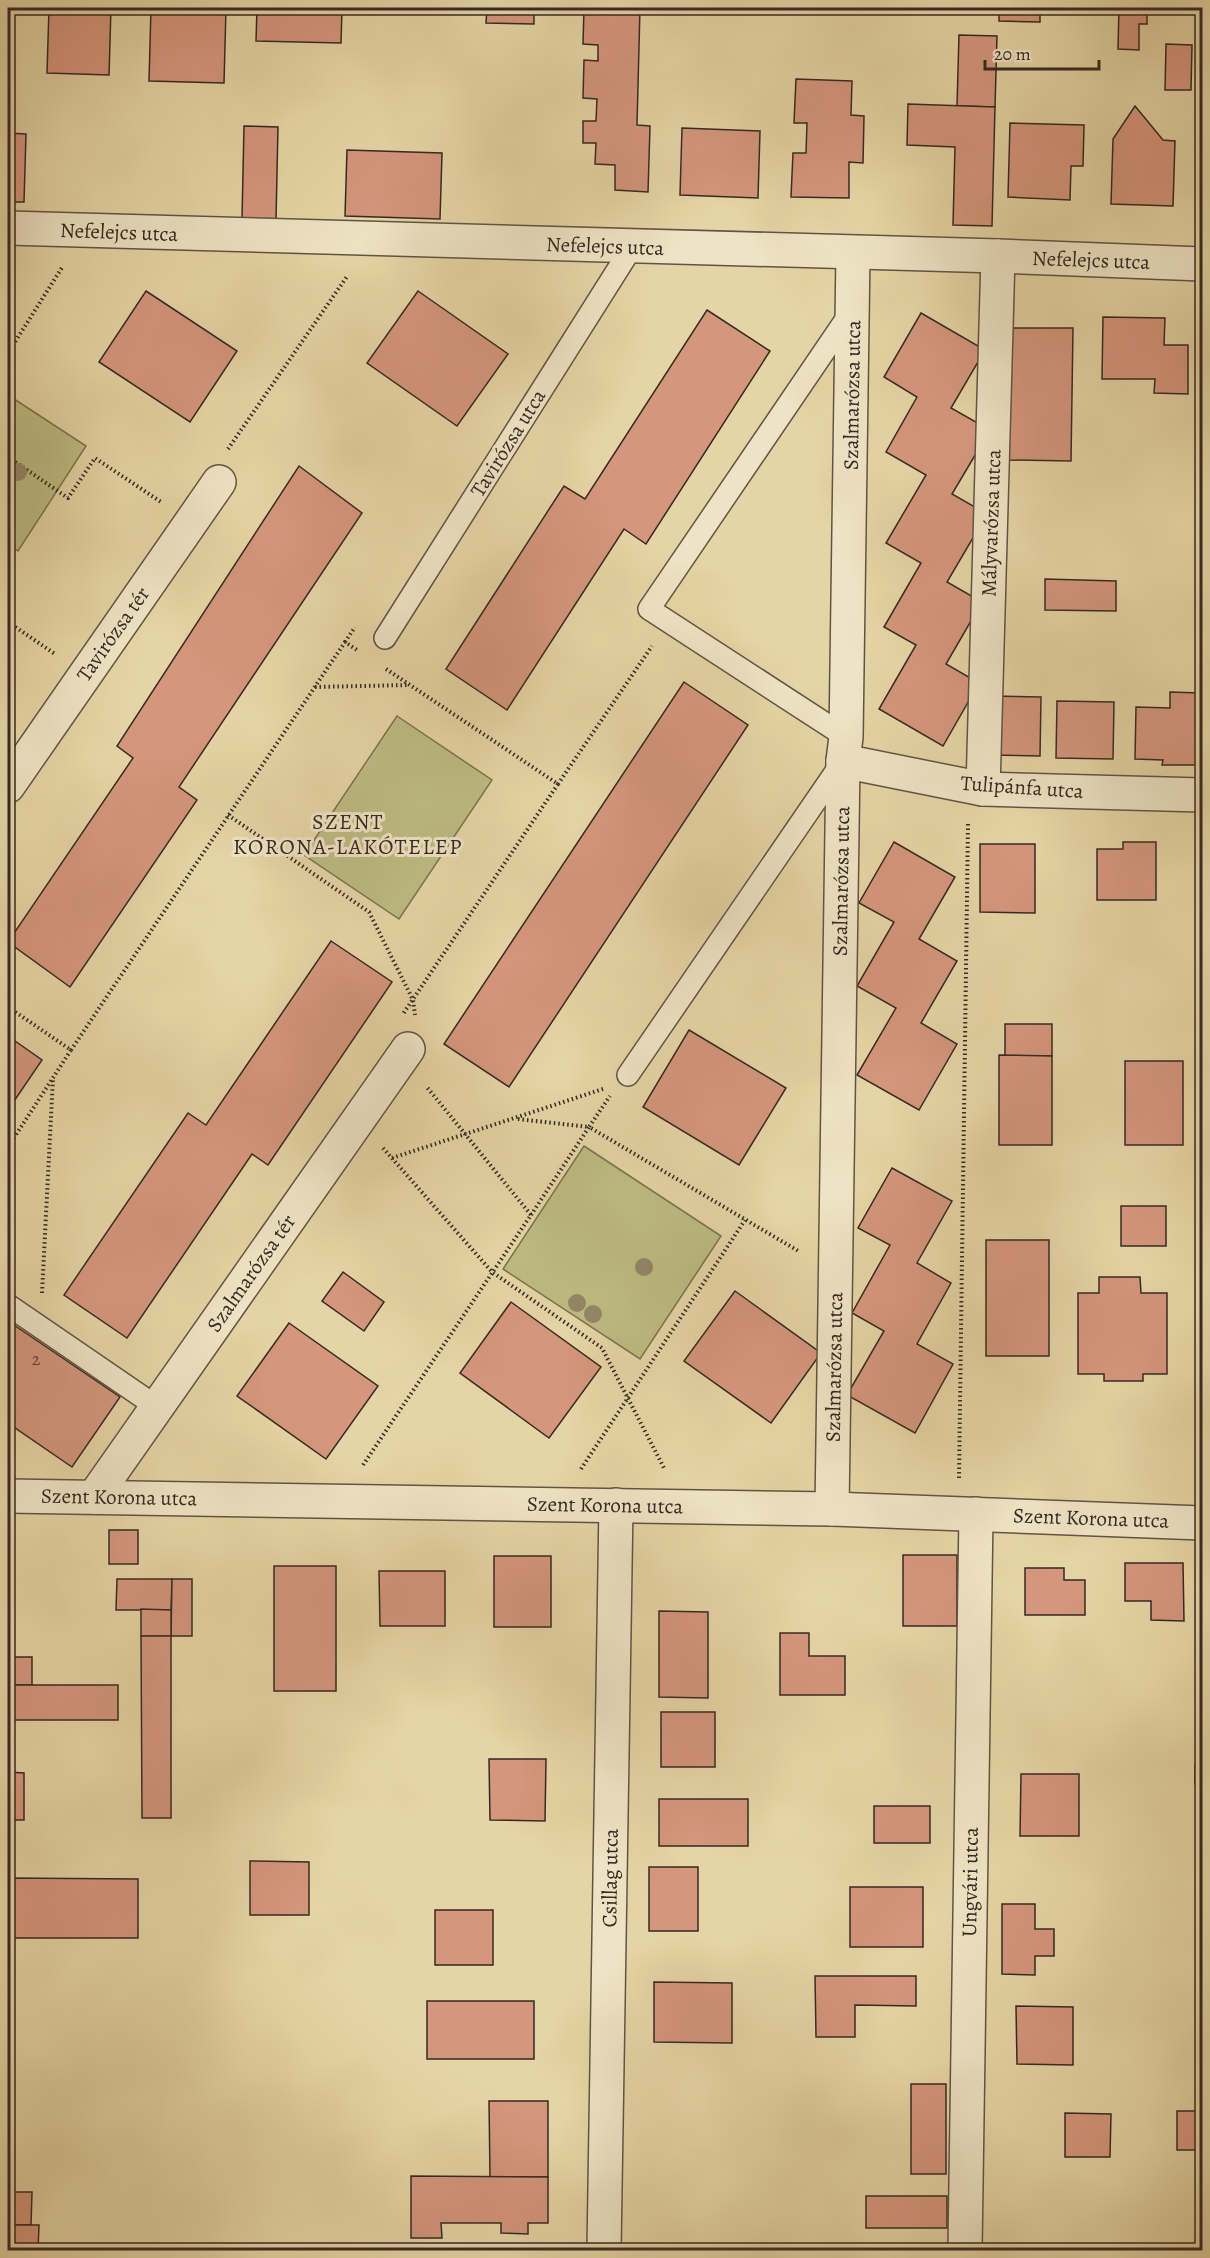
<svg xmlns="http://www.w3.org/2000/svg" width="1210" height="2258" font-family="Alegreya,serif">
<rect width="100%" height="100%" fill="#e5d4a5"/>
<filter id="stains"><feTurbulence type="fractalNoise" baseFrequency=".00333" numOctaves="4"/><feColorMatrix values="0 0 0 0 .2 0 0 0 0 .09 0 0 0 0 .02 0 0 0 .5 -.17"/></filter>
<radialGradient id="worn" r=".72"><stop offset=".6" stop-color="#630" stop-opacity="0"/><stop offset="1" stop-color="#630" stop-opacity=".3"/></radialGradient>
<g fill="#bdbb81" stroke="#7a7252" stroke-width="1.5">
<path d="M8,395L86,446L18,551L8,544Z"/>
<path d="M397,716L492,780L399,919L304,855Z"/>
<path d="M584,1146L721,1236L640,1359L503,1269Z"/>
</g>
<g fill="#d4967c" stroke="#362923" stroke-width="1.5">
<path d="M49,8H111L109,75L47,73Z"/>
<path d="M151,8H226L224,83L149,81Z"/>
<path d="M257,8H342L341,43L256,41Z"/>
<path d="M487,8H534V24L486,23Z"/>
<path d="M584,8H640L637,125L650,126L648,192L615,190V165L595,164L596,143H583V121H596L597,99L583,98L584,60L598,61V45L583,44Z"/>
<path d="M817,8H876V14L817,12Z"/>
<path d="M999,8H1040V22L999,21Z"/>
<path d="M1119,8H1147V24H1139V50L1118,49Z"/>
<path d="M959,35L997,36L995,107L957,106Z"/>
<path d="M1166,44L1192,45L1191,90H1165Z"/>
<path d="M796,79L852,81L851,115L864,116L863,163L849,162V198L791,197L793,153H806L807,123H794Z"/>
<path d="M908,104L995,107L992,226L953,225L955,147L907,145Z"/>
<path d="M1135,106L1163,140L1175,141L1173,206L1111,204L1113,139Z"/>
<path d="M1010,123L1084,125L1083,166H1071L1070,200L1008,197Z"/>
<path d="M244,126L278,127L276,220L242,219Z"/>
<path d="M682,128L760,131L758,198L680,195Z"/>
<path d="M8,133L26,134L24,202H8Z"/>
<path d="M347,150L442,153L440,219L345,216Z"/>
<path d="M146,291L237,351L190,422L99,362Z"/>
<path d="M418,291L508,354L457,426L367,363Z"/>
<path d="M707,310L770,351L646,544L624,529L507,710L446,669L564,486L585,499Z"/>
<path d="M921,313L985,350L951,408L990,430L952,494L987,514L947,582L982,602L946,664L979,683L943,746L879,709L916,645L884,627L921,563L886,543L926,475L886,452L917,397L884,377Z"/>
<path d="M1103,317L1165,318L1164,345H1188V394L1154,393L1155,379H1102Z"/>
<path d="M1010,328H1073L1071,461L1009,460Z"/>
<path d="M299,466L362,513L179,787L197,800L70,987L8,942L133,758L117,746Z"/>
<path d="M1045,579L1116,581V611L1045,610Z"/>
<path d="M684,682L748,725L509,1087L444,1044Z"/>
<path d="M1170,692L1200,693L1199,765H1162L1163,760L1135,759L1136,707L1170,708Z"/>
<path d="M990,696L1041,697L1040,756L989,755Z"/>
<path d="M1057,701L1114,702L1113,759L1056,758Z"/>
<path d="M894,842L955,877L919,939L957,961L921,1023L957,1044L919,1110L857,1075L896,1008L857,986L894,922L859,903Z"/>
<path d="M1123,842H1156V900H1097V849H1123Z"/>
<path d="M980,844H1035V913L980,912Z"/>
<path d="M331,941L392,982L268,1165L252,1154L127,1338L64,1295L188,1113L206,1125Z"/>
<rect x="1005" y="1024" width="47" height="32"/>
<path d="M689,1030L786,1088L739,1165L643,1107Z"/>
<path d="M8,1036L42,1060L8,1110Z"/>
<path d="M999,1055L1052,1056V1145H999Z"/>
<rect x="1125" y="1061" width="58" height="84"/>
<path d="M892,1168L952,1201L917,1263L951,1283L917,1344L953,1364L915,1433L847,1395L884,1331L852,1313L890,1245L858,1228Z"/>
<rect x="1121" y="1206" width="45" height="40"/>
<rect x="986" y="1240" width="63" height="116"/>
<path d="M343,1272L384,1302L364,1331L322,1301Z"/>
<path d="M1099,1277H1140L1141,1293H1167V1374H1143V1381H1104V1374H1078V1293H1099Z"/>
<path d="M735,1291L821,1353L771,1423L684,1361Z"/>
<path d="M511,1302L601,1367L549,1438L460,1373Z"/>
<path d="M8,1321L120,1397L72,1467L8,1423Z"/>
<path d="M289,1323L378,1386L326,1459L237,1396Z"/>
<rect x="109" y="1530" width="29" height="34"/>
<rect x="903" y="1555" width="54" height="71"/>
<rect x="494" y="1556" width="57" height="71"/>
<path d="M1125,1563H1183L1184,1621L1151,1620V1601H1125Z"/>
<rect x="274" y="1566" width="62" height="125"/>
<path d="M1025,1568H1064V1580H1085V1615H1025Z"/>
<path d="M379,1571H445V1626H380Z"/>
<path d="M117,1579H172L171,1610H116Z"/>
<path d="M172,1579H192V1636H171Z"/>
<path d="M141,1609L171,1610V1636H141Z"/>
<path d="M659,1611L708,1612V1698L659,1697Z"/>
<path d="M780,1633H809V1656H845V1695H780Z"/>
<path d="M141,1636H171V1818H142Z"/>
<rect x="8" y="1657" width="24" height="28"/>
<rect x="8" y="1685" width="110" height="35"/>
<rect x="661" y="1712" width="54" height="55"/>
<path d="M489,1759H546L545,1821L490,1820Z"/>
<path d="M1195,1765H1202V1785L1195,1784Z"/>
<path d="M8,1772L24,1773V1820H8Z"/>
<path d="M1021,1774H1079V1836H1020Z"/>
<rect x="659" y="1799" width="89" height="47"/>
<rect x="874" y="1806" width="56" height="37"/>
<path d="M250,1861L309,1862V1915H250Z"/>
<rect x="649" y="1867" width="49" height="64"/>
<path d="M8,1878L138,1879V1938H8Z"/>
<rect x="850" y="1887" width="73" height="60"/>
<path d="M1002,1904H1035V1929H1054V1956H1035V1975L1002,1974Z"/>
<rect x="435" y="1910" width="58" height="55"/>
<path d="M815,1976H916V2006L855,2005V2037H816Z"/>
<path d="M654,1982L732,1983V2043L654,2042Z"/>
<rect x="427" y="2001" width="107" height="58"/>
<path d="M1016,2006L1073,2007V2065L1017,2064Z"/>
<rect x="1200" y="2011" width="2" height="44"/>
<rect x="911" y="2084" width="35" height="90"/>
<path d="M489,2101H548V2177H490Z"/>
<rect x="1177" y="2111" width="25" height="39"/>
<path d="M1065,2113L1111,2114L1110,2157H1065Z"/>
<path d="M411,2176L548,2177V2223H528V2234L501,2233V2223H441L442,2238H411Z"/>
<path d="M8,2192H32L31,2225H8Z"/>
<rect x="866" y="2196" width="81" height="32"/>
<path d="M8,2225H39L38,2250H8Z"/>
<rect x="1020" y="2247" width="62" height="3"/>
</g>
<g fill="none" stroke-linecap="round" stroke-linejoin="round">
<defs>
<g id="lane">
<path d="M385,638L632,247"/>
<path d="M846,737L649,609L851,312"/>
<path d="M628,1075L841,764"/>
<path d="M8,1305L157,1407"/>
</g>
<g id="street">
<path d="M8,228L998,256L1202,264"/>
<path d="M843,761L983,789L1202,795"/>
<path d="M8,786L219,482"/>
<path d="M983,789L998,256"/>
<path d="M8,1496L832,1509L1202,1523"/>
<path d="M94,1497L408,1049"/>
<path d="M832,1509L843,761L846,737L853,253"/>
<path d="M604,2250L616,1505"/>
<path d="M965,2250L976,1514"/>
</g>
</defs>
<use href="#lane" stroke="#625444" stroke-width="24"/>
<use href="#street" stroke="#625444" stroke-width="36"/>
<g stroke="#362923" stroke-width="4" stroke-dasharray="1.5 3" stroke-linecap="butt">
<path d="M8,353L63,266"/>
<path d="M228,449L348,275"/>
<path d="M8,457L68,498L95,458L161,502"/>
<path d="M8,622L55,654"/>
<path d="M345,642L355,627"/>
<path d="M386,669L558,784L403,1014"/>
<path d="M315,687L409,685"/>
<path d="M558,784L652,646"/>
<path d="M228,815L369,912L413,1000L415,1015"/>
<path d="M8,1007L71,1050L8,1147"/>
<path d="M71,1050L345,642L357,650"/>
<path d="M518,1119L589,1127L610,1096"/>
<path d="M383,1148L492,1272L602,1348L665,1470"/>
<path d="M392,1158L603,1089"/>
<path d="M531,1215L589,1127L800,1252"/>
<path d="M42,1293L53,1078"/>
<path d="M363,1465L531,1215L426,1086"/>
<path d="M581,1469L745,1220"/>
<path d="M959,1478L968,823"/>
</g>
<use href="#lane" stroke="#eee3c4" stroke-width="21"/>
<use href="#street" stroke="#eee3c4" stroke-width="33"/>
</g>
<g fill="#948668">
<circle cx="18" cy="472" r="9"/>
<circle cx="644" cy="1267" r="9"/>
<circle cx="577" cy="1303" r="9"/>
<circle cx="593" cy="1314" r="9"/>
</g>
<g text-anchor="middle" stroke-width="6" stroke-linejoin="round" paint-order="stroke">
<g font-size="18" fill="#5e4439">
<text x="36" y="1365">2</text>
</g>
<g font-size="21" fill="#362923" stroke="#eee3c4">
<text transform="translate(119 232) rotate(2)" y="7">Nefelejcs utca</text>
<text transform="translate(605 246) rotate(2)" y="7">Nefelejcs utca</text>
<text transform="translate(1091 260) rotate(2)" y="7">Nefelejcs utca</text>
<text transform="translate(852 395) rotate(-89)" y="7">Szalmarózsa utca</text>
<text transform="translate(508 443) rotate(-58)" y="7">Tavirózsa utca</text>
<text transform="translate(991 523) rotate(-88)" y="7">Mályvarózsa utca</text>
<text transform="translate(113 634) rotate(-55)" y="7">Tavirózsa tér</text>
<text transform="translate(1022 787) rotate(4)" y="7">Tulipánfa utca</text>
<text transform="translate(841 881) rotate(-89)" y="7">Szalmarózsa utca</text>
<text transform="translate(251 1273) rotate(-55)" y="7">Szalmarózsa tér</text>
<text transform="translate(834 1367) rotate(-89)" y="7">Szalmarózsa utca</text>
<text transform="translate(119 1497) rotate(1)" y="7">Szent Korona utca</text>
<text transform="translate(605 1505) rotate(1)" y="7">Szent Korona utca</text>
<text transform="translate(1091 1518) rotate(2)" y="7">Szent Korona utca</text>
<text transform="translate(610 1878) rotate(-89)" y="7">Csillag utca</text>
<text transform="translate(970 1882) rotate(-89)" y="7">Ungvári utca</text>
</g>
<g font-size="22" letter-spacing="1.5" fill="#362923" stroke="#eee3c4">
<text x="348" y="829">SZENT<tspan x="348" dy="25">KORONA-LAKÓTELEP</tspan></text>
</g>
</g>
<rect width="1210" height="2258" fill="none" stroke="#e5d4a5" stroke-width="30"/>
<rect x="9" y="9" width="1192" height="2240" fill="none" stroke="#362923" stroke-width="3"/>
<rect x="15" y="15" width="1180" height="2228" fill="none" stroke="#362923" stroke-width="1.5"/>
<path d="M985 60v9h114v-9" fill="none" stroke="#362923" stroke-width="3"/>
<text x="994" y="60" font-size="18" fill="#362923" stroke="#eee3c4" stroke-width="4.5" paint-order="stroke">20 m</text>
<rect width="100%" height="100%" filter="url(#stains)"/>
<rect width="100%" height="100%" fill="url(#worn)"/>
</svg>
